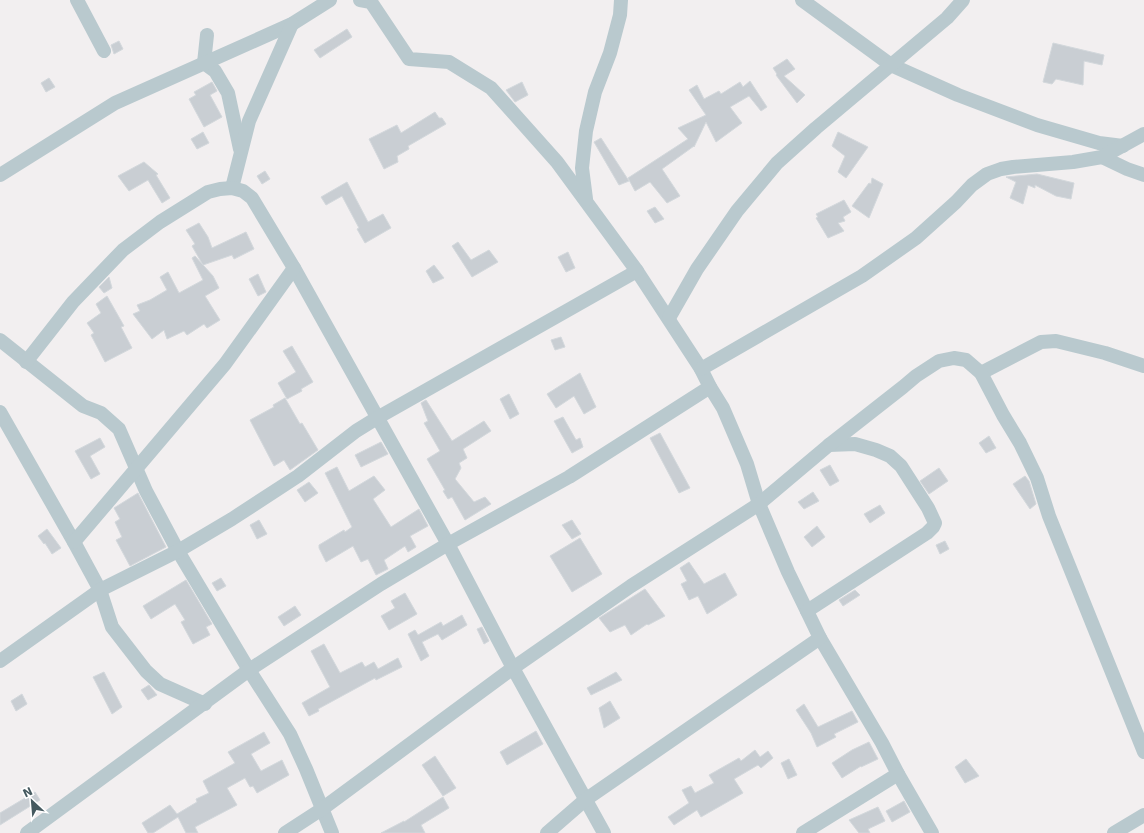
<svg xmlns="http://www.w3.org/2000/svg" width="1144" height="833" font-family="'DejaVu Sans',sans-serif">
<rect width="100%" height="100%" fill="#f2eff0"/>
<g fill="#c9ced3" stroke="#d3d8dc">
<path d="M347,29L352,37L320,58L314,50Z"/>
<path d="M119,41L123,49L114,54L111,45Z"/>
<path d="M1053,43L1104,55L1102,65L1084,61L1083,85L1056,79L1052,84L1043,82Z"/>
<path d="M787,59L795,69L784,76L805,95L797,103L776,75L777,74L773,68Z"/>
<path d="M49,78L55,87L46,92L41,83Z"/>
<path d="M750,81L767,107L761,111L749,96L730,107L742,123L716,142L706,122L694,147V146L662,169L680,196L667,203L650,182L635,191L628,178L688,139L678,128L706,115L689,90L697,85L704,99L719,91L721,94L740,82L743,87Z"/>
<path d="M212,82L217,91L210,95L222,117L204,127L189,99L196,95L194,92Z"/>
<path d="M522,82L528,95L515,102L506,90Z"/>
<path d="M435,112L439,118H442L446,124L408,146L409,149L397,156L398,162L384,169L369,139L397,125L401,133Z"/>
<path d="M203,132L209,143L197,149L191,139Z"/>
<path d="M838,132L868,147L846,178L838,172L845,156L832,146Z"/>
<path d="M601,138L629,181L619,185L594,142Z"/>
<path d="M144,162L158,174L156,175L170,198L162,203L148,180L129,191L118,176Z"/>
<path d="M265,171L270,179L262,184L257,176Z"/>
<path d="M1037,174L1074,183L1071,199L1056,196L1035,185V188L1028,185L1023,204L1010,198L1016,182L1006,177Z"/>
<path d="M872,178L883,184L869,218L852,206L869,183L871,184Z"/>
<path d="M347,182L368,222L383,214L391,228L365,243L357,229L359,228L342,196L326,205L321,197Z"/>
<path d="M844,200L851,212L843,217L845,221L838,223L844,231L828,238L816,218L818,217L816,214Z"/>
<path d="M655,207L664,219L655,223L647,211Z"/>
<path d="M199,223L208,237L212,248L246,232L254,249L234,259L232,255L203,265L192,246L195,244L186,230Z"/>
<path d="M458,242L471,260L489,250L498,262L472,277L452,246Z"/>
<path d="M568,252L575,268L566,272L558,257Z"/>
<path d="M195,256L213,276L219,288L205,296L220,320L207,328L204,324L187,335L184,331L167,339L164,330L152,339L133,314L140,311L137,305L150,300L167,290L160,277L168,272L179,293L203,280L192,258Z"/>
<path d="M434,265L444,278L433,283L426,271Z"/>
<path d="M258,274L266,292L258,296L249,279Z"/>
<path d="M109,277L112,288L104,293L99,287Z"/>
<path d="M107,296L124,326L121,327L132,348L105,362L91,335L94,333L87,323L101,313L96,304Z"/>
<path d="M561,337L565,347L555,350L551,340Z"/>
<path d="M292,346L313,382L301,389L302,391L287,399L278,383L296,372L283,351Z"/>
<path d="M580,373L596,407L584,414L574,396L556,408L547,394Z"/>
<path d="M509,394L519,414L510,419L500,399Z"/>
<path d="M285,398L300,424L302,423L318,450L290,470L284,460L274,466L250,420L274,407L273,405Z"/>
<path d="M426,400L452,441L484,421L491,431L463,449L467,458L459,463L461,468L455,479L474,502L485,497L491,504L465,520L452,497L448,499L443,491L445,490L427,459L440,451L424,423L428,421L421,403Z"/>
<path d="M563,417L576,440L580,438L583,447L572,453L554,421Z"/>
<path d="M660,433L690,488L679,493L650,438Z"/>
<path d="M989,436L996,448L986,453L979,443Z"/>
<path d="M100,438L105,447L90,456L100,474L91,479L75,451Z"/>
<path d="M381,442L388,454L361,467L355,455Z"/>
<path d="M830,465L839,481L830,486L820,470Z"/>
<path d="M337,467L349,491L374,476L385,490L373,499L391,527L419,509L428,526L410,536L416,547L408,552L405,546L384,560L388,569L376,575L368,559L361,562L353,546L326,562L319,548V545L344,530L345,532L352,527L325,473Z"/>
<path d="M939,468L948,481L929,494L920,481Z"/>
<path d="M1025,476L1029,481L1036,504L1030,509L1013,484Z"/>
<path d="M309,482L318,493L305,502L297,490Z"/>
<path d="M813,492L819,501L804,509L798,502Z"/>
<path d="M138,493L166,547L130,566L116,540L122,537L115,522L120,519L114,508Z"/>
<path d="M880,505L885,513L870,523L864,514Z"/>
<path d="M259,520L267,534L257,539L250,525Z"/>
<path d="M572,520L581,534L572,539L562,525Z"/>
<path d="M817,526L825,537L812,547L804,537Z"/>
<path d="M47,529L61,548L52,554L45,543L44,544L38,536Z"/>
<path d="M580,538L602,574L572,592L550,556Z"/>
<path d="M945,541L949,549L940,554L936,545Z"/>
<path d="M689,562L704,584L725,573L737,595L707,614L698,596L689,600L681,584L687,581L680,568Z"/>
<path d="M221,578L226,586L217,591L212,583Z"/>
<path d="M186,580L212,624L206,627L210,635L193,644L181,622L185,620L175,604L151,619L143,606Z"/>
<path d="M645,589L665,616L648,625L647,624L631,635L625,625L610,632L599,618Z"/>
<path d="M855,590L860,595L843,606L839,600Z"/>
<path d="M405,593L417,614L389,630L381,616L395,608L391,601Z"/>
<path d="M295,606L301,615L284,626L278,617Z"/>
<path d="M462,615L467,625L442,640L438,634L422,642L429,656L421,661L408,634L415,630L418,635L441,622L443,626Z"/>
<path d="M482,627L489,641L484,644L477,629Z"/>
<path d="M324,644L340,673L362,662L365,667L374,662L378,669L398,658L402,667L376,680L375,678L318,709L319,711L309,716L302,703L330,687L311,651Z"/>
<path d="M104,672L122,707L112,714L93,677Z"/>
<path d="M616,672L622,680L591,695L587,688Z"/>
<path d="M149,685L157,695L148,700L141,690Z"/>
<path d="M22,694L27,704L16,711L11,701Z"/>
<path d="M610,701L620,718L604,728L599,708Z"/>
<path d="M804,704L818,727L852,711L858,722L834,734L836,737L817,747L811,733L796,710Z"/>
<path d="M536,731L543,744L507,765L500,752Z"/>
<path d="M264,732L270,743L251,754L261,771L282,760L289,775L257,793L253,786L250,787L245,778L227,788L237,805L195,827L198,833H186L178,817L153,833H148L142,823L170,805L177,814L197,802L196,799L209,793L203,781L235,763L228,752Z"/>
<path d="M869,742L878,759L861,767V766L842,778L832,763L852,750Z"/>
<path d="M755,750L760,757L768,751L773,758L761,768L758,765L734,779L743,793L701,817L697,810L674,825L668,817L689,803L682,790L691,786L695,793L714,783L709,775L739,758L741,761Z"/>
<path d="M435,756L456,788L443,796L422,765Z"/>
<path d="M789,759L797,775L788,779L781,763Z"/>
<path d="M966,759L979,776L965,783L955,767Z"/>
<path d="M35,792L40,800L0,825V813Z"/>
<path d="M443,797L449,808L421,825L425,833H381L404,821V822Z"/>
<path d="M904,801L910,812L892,822L886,811Z"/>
<path d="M878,807L885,821L868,829L870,833H859L849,820Z"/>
</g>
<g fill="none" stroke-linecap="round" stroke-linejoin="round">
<g stroke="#b9c9ce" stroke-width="14">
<path d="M77,0L104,51"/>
<path d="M360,0L371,2L409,59L449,62L491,88L557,162L637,271L701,369L710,387L723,408L747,464L759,504L788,572L820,638L882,743L898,774L932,833"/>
<path d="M802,0L891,65L958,95L1037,125L1099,143L1123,146"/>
<path d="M207,35L204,63L215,71L228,93L240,149"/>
<path d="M1102,157L1127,169L1144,175"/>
<path d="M0,175L115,103L292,24L330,0"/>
<path d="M232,188L249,121L292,24"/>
<path d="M586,199L582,168L586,131L595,92L610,53L620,15L621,0"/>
<path d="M669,318L697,269L737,211L777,163L816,128L947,18L963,0"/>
<path d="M0,340L83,406L101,413L119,429L146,491L178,551L249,670L290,734L306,769L332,833"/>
<path d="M26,362L73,302L123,250L160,222L208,192L220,189L232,188L243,191L252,198L294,268L448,544L513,668L604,833"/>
<path d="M701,369L862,276L916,238L956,202L972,185L987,174L1001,169L1013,167L1073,162L1102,157L1144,134"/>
<path d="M981,373L1041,342L1056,341L1105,353L1144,366"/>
<path d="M0,412L74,542L100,590L112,627L146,671L160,684L205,704"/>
<path d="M74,542L225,364L294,268"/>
<path d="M807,611L927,533L933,527L935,523L928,508L901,466L890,456L876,450L855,444L829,445"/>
<path d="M0,661L100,590L178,551L232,519L298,476L356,431L377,418L637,271"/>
<path d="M27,833L249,670L381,584L448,544L569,477L710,387"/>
<path d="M285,833L322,809L513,668L631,586L759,504L829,445L903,387L916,376L939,361L954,358L966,360L981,373L1003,415L1020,443L1037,478L1049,516L1144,752"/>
<path d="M547,833L585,800L820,638"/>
<path d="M803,833L898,774"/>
<path d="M1114,833L1144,815"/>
</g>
</g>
<g transform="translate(32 801) rotate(334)" stroke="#ffffff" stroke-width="3" paint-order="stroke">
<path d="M0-3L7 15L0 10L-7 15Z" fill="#45595f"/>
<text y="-6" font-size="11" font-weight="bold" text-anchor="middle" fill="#45595f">N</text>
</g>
</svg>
